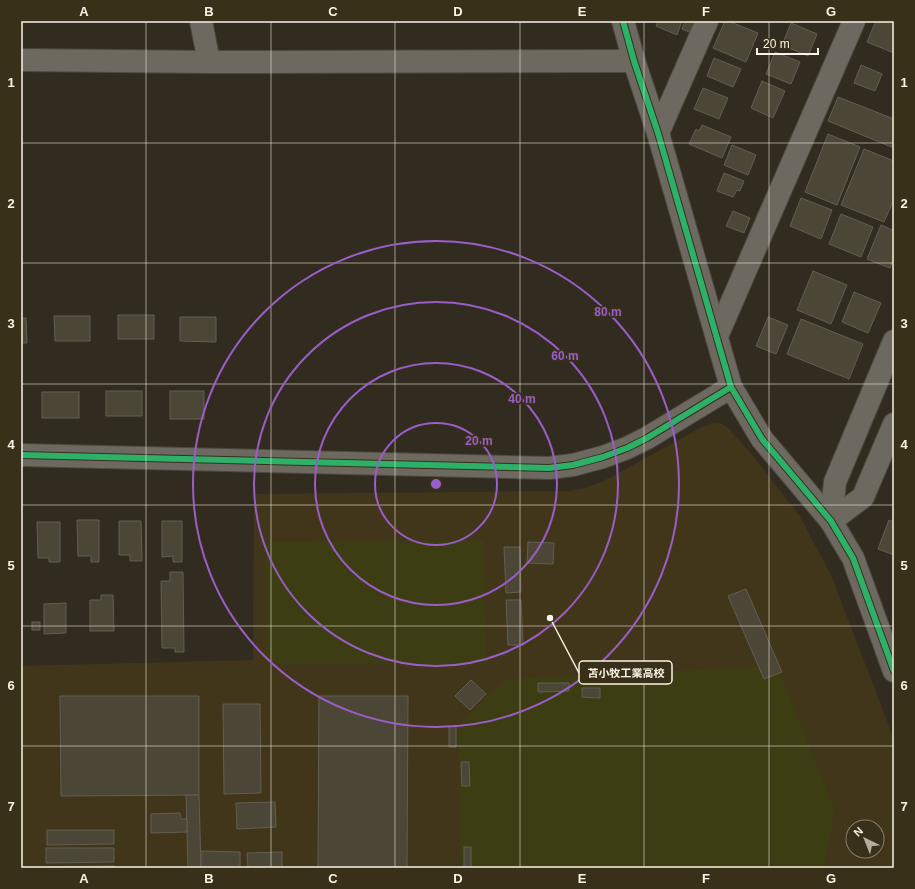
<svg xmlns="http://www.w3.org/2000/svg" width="915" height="889" font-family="Arial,'Noto Sans JP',sans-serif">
<rect width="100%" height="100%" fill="#322c20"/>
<path fill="#41361a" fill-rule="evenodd" d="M716,423L722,424L727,427L738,439L750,452L799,515L831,575L894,739V868H21V666L253,660L254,494L568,491L586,488L601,482L615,475L700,428L708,425ZM853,827H877V851H853Z"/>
<g fill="#3c3d13">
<path d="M484,540L486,663H266V542Z"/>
<path d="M777,666L835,810L824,868H461L458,727L506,679Z"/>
</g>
<g fill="#4c4637" stroke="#635e54">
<path d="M658,21H682L677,35L656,26Z"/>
<path d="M685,21H699L694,34L682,29Z"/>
<path d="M725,21H728L758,33L746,62L713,48Z"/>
<path d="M876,21H889L894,23V53L867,42Z"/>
<path d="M791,23L817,34L808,56L782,45Z"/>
<path d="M775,52L800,62L791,84L766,74Z"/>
<path d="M714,58L741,69L733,87L707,76Z"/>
<path d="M861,65L882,74L875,91L854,83Z"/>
<path d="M762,81L785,91L773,118L751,108Z"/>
<path d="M703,88L728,98L719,119L694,109Z"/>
<path d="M838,97L894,119V148L828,121Z"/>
<path d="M702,125L731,137L722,158L689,144L696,129L699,131Z"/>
<path d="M828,134L860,147L837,205L805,192Z"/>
<path d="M732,145L756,155L748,175L724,165Z"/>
<path d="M864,149L894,161V199L884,222L841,205Z"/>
<path d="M724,173L744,181L740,191L737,190L733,197L717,191Z"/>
<path d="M801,198L832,210L821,239L790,226Z"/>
<path d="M733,211L750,218L744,233L726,226Z"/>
<path d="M841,214L873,227L861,257L829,244Z"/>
<path d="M881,225L894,231V258L890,268L867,259Z"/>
<path d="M813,271L847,285L831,324L797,310Z"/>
<path d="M854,292L881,303L868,333L842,322Z"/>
<rect x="118" y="315" width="36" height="24"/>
<path d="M54,316H90V341H55Z"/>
<path d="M180,317H216V342L180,341Z"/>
<path d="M768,317L788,325L776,354L756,346Z"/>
<path d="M21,318H26L27,343H21Z"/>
<path d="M801,319L863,344L849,379L787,354Z"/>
<rect x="106" y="391" width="36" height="25"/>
<rect x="170" y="391" width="34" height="28"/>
<rect x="42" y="392" width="37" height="26"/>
<path d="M77,520H99V562H91V556H78Z"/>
<path d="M889,520L894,522V555L878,549Z"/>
<path d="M119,521H141L142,561H130V555H119Z"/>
<path d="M162,521H182V562H173V556L162,557Z"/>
<path d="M37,522H60V562H49V558H38Z"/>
<path d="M528,542L554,543L553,564L527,563Z"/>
<path d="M504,547H520L521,592L506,593Z"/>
<path d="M170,572H183L184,652H175V648H162L161,581H170Z"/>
<path d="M746,589L782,672L764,679L728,596Z"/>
<path d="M101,595H113L114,631H90V600H101Z"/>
<path d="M506,600H521L523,645H508Z"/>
<path d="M66,603V633L44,634V604Z"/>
<rect x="32" y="622" width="8" height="8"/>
<path d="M471,680L486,694L470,710L455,696Z"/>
<path d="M538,683H569V691L538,692Z"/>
<path d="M582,688H600V698L582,697Z"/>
<path d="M60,696H199V795L61,796Z"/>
<path d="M319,696H408L407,868H318Z"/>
<path d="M223,704H260L261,793L224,794Z"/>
<path d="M456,726V747H449V727Z"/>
<path d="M461,762H469L470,786H462Z"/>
<path d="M186,795H199L201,868H188Z"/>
<path d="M275,802L276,827L237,829L236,803Z"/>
<path d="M180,813L181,819H187V832L151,833V814Z"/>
<path d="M47,830H114V844L47,845Z"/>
<rect x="464" y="847" width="7" height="21"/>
<path d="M46,848H114V862L46,863Z"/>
<path d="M201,851L240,852V868H201Z"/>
<path d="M282,852V868H248L247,853Z"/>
<path d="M114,866V868H47V867Z"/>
</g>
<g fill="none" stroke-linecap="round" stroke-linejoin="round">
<defs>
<g id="minor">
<path d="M201,21L209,62"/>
<path d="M21,60L209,62L634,61"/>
<path d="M658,133L707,21"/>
<path d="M717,336L854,21"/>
<path d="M21,455L549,468L573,465L603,457L627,448L647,438L731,387"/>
</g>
<g id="tertiary">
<path d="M623,21L634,61L658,133L731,387L762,439L831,521L853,558L894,671"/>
<path d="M831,521L835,482L894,341"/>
<path d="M831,521L863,497L894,424"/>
</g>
</defs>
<use href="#minor" stroke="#4e493f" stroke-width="24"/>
<use href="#tertiary" stroke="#4e493f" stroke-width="24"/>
<use href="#minor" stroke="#6d6960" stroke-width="22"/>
<use href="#tertiary" stroke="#6d6960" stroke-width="22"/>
<defs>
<g id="cycleway">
<path d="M623,21L634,61L658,133L731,387L762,439L831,521L853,558L894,671"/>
<path d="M21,455L549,468L573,465L603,457L627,448L647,438L731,387"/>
</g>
</defs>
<use href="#cycleway" stroke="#393019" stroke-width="8"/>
<use href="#cycleway" stroke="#2db169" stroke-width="6"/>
</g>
<path fill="none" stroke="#f9f3e5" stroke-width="1" stroke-opacity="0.55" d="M146,21V868M271,21V868M395,21V868M520,21V868M644,21V868M769,21V868M21,143H894M21,263H894M21,384H894M21,505H894M21,626H894M21,746H894"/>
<g fill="none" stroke="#9a5ec8" stroke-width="2">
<circle cx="436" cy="484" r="61"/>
<circle cx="436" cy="484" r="121"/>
<circle cx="436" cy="484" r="182"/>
<circle cx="436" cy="484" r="243"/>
</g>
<circle cx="436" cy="484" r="6" fill="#9a5ec8" stroke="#393019" stroke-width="2"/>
<g font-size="12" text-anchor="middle" font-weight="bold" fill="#9a5ec8" stroke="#393019" stroke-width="3.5" stroke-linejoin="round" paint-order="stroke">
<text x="608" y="316">80 m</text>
<text x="565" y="360">60 m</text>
<text x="522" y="403">40 m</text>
<text x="479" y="445">20 m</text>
</g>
<path fill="none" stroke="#f9f3e5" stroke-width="1.5" d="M550 618L579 673"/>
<circle fill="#f9f3e5" stroke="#393019" stroke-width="1.5" cx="550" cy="618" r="4"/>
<rect fill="#393019" stroke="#f9f3e5" stroke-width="1.5" x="579" y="661" width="93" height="23" rx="4"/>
<g font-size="11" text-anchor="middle" font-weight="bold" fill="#f9f3e5">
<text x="626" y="677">苫小牧工業高校</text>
</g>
<rect width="915" height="889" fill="none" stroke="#393019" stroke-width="44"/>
<g transform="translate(865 839) rotate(317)"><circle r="19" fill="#393019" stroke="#867e6b"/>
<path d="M0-3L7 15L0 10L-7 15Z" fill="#b3ada0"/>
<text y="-6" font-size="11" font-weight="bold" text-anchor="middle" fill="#f9f3e5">N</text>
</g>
<path d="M757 48v6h61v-6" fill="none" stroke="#f9f3e5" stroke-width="2"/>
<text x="763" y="48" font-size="12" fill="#f9f3e5" stroke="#393019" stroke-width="3" paint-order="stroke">20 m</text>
<rect x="22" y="22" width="871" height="845" fill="none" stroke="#f9f3e5" stroke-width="1.5"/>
<g font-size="13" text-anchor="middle" font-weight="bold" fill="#f9f3e5">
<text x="84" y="16">A</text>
<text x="209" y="16">B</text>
<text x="333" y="16">C</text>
<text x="458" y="16">D</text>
<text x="582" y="16">E</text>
<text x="706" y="16">F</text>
<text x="831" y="16">G</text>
<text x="11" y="87">1</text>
<text x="904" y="87">1</text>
<text x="11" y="208">2</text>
<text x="904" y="208">2</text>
<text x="11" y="328">3</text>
<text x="904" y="328">3</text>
<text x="11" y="449">4</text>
<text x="904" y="449">4</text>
<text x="11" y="570">5</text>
<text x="904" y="570">5</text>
<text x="11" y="690">6</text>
<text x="904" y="690">6</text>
<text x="11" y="811">7</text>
<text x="904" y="811">7</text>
<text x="84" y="883">A</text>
<text x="209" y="883">B</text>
<text x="333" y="883">C</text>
<text x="458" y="883">D</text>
<text x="582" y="883">E</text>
<text x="706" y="883">F</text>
<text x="831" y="883">G</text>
</g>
</svg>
